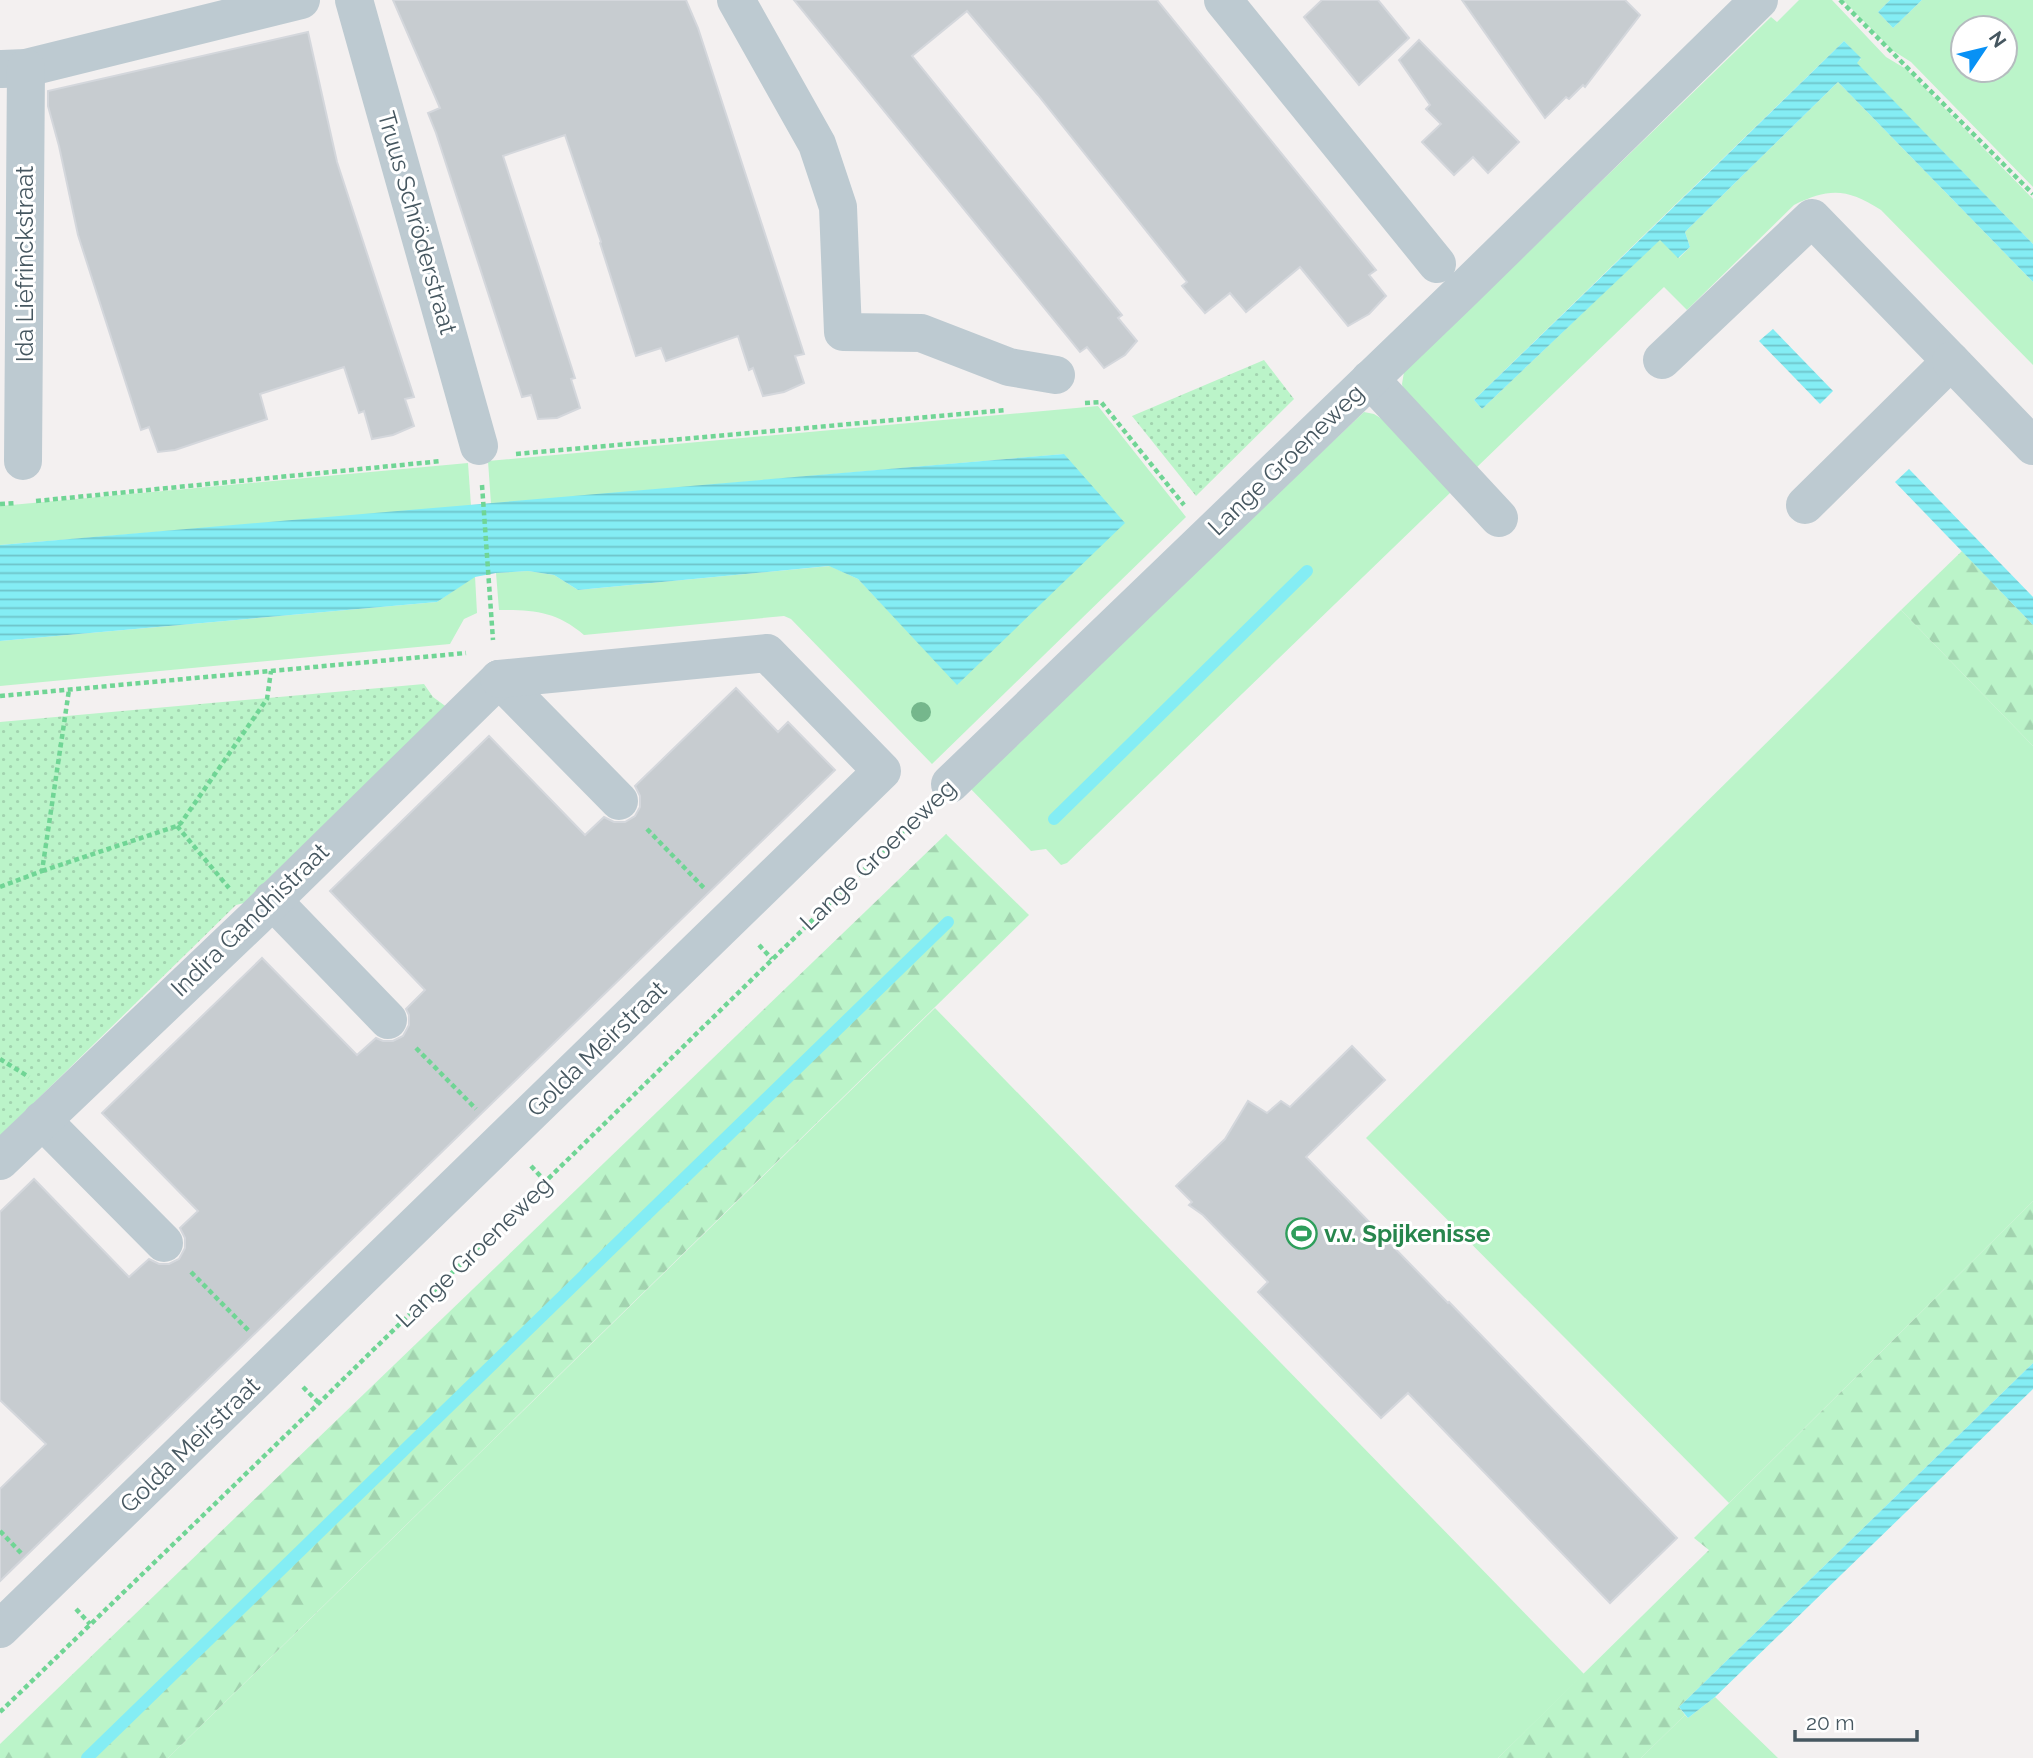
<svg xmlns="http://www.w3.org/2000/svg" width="2033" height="1758" font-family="Raleway,sans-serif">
<defs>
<pattern id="forest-firs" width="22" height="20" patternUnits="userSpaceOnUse" patternTransform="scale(1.75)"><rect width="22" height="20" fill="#bbf4c9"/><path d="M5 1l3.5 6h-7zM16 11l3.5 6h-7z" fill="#a2d3af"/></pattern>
<pattern id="park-dots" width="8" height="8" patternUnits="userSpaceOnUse" patternTransform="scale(1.75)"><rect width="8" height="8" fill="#bbf4c9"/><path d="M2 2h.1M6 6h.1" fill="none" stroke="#a2d3af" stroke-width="1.8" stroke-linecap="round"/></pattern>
<pattern id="water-rules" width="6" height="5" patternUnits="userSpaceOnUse" patternTransform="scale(1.75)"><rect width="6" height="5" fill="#84edf4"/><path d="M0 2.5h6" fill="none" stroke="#6ec3c9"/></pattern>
</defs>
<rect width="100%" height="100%" fill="#f3f0f0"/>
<g fill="#bbf4c9" fill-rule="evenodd">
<path d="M1799,0H1832L1886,57L1906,69L2033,199V244L1856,63L1861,59L1844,41L1474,400L1482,409L1660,239L1679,258L1690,247L1685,232L1838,82L2033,282V365L1881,210C1848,189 1830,187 1794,205L1687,310L1664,287L1476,468L1404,393L1402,384L1404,372L1771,17L1777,22Z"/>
<path d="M1843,0H1890L1878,12L1893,28L1922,0H2033V187L1911,62L1892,50ZM1963,28H2005V70H1963Z"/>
<path d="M1098,406L1186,517L932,764L791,619L784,616L584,635C556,611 533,610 499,610L496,573L528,571L554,575L578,590L830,566L858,579L958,684L1064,454L491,504L488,461Z"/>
<path d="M1364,412L1374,414L1382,419L1451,492L1067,863L1061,865L1046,849L1031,851L967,785Z"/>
<path d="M468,463L471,506L0,545V506Z"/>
<path d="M475,576L477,613L464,619L450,644L0,686V641L437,602Z"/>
<path d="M1901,610L2033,746V1201L1729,1503L1366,1138Z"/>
<path d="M935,1008L1584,1674L1498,1758H168Z"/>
<path d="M1715,1697L1778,1758H1641L1685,1715L1688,1718Z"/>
</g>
<g fill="url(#forest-firs)">
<path d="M1962,551L2033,625V746L1901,610Z"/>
<path d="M946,834L1029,915L168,1758H0V1744Z"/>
<path d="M2033,1201V1363L1679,1707L1685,1715L1641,1758H1498L1709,1550L1694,1538Z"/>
</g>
<g fill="url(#park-dots)">
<path d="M1264,360L1294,399L1196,496L1132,416Z"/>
<path d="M424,684L433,697L448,708L248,902L236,905L0,1136V722Z"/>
</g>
<g fill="url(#water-rules)">
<path d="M1890,0H1922L1893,28L1878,12Z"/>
<path d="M1844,41L1861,58L1857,63L2033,244V282L1838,82L1685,232L1690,247L1678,258L1660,240L1482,409L1474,400L1650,230Z"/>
<path d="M1773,329L1833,391L1820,404L1759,341Z"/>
<path d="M1064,454L1125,523L957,685L858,579L829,566L578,590L554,575L528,571L496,573L475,577L437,602L0,641V545Z"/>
<path d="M1909,469L2033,597V625L1895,482Z"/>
<path d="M2033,1363V1389L1715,1697L1688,1718L1679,1707Z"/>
</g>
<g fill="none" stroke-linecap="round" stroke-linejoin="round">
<g stroke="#84edf4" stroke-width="12">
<path d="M1054,819L1307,571"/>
<path d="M87,1758L948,922"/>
</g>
</g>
<g fill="#c7ccd0" stroke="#d4d7dc" stroke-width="2">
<path d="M393,0H686L698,28L804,354L795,356L804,383L784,392L763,396L753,368L749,370L738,336L666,361L661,348L636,356L600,243L601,242L565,135L503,156L575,378L571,379L580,408L557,418L538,419L531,395L522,397L436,133L428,113L440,108Z"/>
<path d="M794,0H1157L1376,270L1369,275L1386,296L1369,314L1348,326L1300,267L1246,312L1230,293L1205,313L1182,286L1187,282L1038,95L967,11L912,56L1122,315L1118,318L1137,341L1125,355L1104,368L1087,347L1080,352Z"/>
<path d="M1322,0H1378L1409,38L1359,85L1304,17Z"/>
<path d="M1462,0H1625L1640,15L1585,87L1583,85L1569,99L1566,97L1545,118Z"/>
<path d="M308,32L337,162L414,397L405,399L414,426L393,435L372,439L364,411L359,413L344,367L260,394L267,419L175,450L158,452L149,427L141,430L78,235L59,146L48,106V91Z"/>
<path d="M1419,40L1519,142L1488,173L1473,157L1454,175L1422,142L1441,124L1426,109L1430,105L1399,60Z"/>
<path d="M736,688L778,732L788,722L835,770L0,1581V1489L46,1444L0,1400V1212L34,1179L129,1277L149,1259L159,1264H169L179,1259L185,1248V1238L180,1228L198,1211L102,1113L262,958L357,1055L376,1038L383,1041H393L403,1036L409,1025V1015L406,1009L425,990L330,891L489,736L585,835L604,817L614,822H625L635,816L640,807V796L635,786Z"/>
<path d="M1352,1046L1385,1080L1306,1157L1448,1303L1449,1302L1677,1538L1610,1603L1408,1393L1381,1418L1258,1292L1268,1282L1203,1215L1189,1205L1192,1202L1176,1186L1225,1139L1248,1101L1267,1113L1281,1101L1290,1107Z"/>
</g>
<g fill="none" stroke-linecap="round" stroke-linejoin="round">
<g stroke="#70d595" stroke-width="4.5" stroke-dasharray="5 3.5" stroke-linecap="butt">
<path d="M1840,0L2033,194"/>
<path d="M1085,403L1101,402L1184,505"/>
<path d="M516,454L1006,410"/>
<path d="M482,485L493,640"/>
<path d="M36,501L442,461"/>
<path d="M0,504L17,503"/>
<path d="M0,696L466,653"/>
<path d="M177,826L229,888"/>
<path d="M647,829L704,888"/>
<path d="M42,871L177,826L181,823L267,699L271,671"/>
<path d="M0,887L42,871L69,690"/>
<path d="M759,945L772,959"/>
<path d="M416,1048L476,1109"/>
<path d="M0,1059L29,1077"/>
<path d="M531,1166L546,1182"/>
<path d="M191,1272L249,1331"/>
<path d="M303,1387L319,1403"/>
<path d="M0,1531L21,1553"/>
<path d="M76,1609L90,1624"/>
<path d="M0,1712L319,1403L924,811"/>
</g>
<g stroke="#bdcad1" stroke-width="38">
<path d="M354,0L479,446"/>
<path d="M736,0L817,144L838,207L843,332L921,333L1009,367L1056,375"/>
<path d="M1223,0L1437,264"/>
<path d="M2,69L26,68L301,0"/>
<path d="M1662,360L1812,218L1951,361L1805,505"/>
<path d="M1951,361L2033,446"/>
<path d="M1370,379L1499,518"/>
<path d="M23,461L26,68"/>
<path d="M499,679L619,801"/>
<path d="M950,784L1460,293L1759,0"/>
<path d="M272,900L388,1020"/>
<path d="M42,1120L164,1243"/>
<path d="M0,1161L255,918L499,679"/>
<path d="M0,1629L882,771L767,653L499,679"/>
</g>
</g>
<circle fill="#75b78c" cx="921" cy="712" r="10"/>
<defs>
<symbol id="stadium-ring" viewBox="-11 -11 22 22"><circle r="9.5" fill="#fff" stroke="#2e9e5b" stroke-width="1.5"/><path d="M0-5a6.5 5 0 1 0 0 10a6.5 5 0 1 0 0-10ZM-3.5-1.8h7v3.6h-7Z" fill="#2e9e5b"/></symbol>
</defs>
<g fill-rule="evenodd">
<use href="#stadium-ring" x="1284" y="1216" width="35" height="35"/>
</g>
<g text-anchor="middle" stroke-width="6" stroke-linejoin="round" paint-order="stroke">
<g font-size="24" fill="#465760" stroke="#fff">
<text transform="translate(417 223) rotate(74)" y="8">Truus Schröderstraat</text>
<text transform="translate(25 264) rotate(-90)" y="8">Ida Liefrinckstraat</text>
<text transform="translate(1286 460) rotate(-44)" y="8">Lange Groeneweg</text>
<text transform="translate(878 855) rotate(-44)" y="8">Lange Groeneweg</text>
<text transform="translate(250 920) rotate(-44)" y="8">Indira Gandhistraat</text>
<text transform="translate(597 1049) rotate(-44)" y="8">Golda Meirstraat</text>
<text transform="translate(474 1252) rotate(-44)" y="8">Lange Groeneweg</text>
<text transform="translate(190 1445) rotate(-44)" y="8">Golda Meirstraat</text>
</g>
<g font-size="24" font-weight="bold" fill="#27864d" stroke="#fff" text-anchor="start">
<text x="1324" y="1242">v.v. Spijkenisse</text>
</g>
</g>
<g transform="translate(1984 49) rotate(55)"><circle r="33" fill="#ffffff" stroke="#b5bcbf" stroke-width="2"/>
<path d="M0-5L12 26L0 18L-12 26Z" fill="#0891f5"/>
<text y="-10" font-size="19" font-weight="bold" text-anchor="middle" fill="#465760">N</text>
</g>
<path d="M1795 1730v10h122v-10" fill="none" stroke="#465760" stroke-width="3.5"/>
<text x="1806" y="1730" font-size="21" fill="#465760" stroke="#ffffff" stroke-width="5" paint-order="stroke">20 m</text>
</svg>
